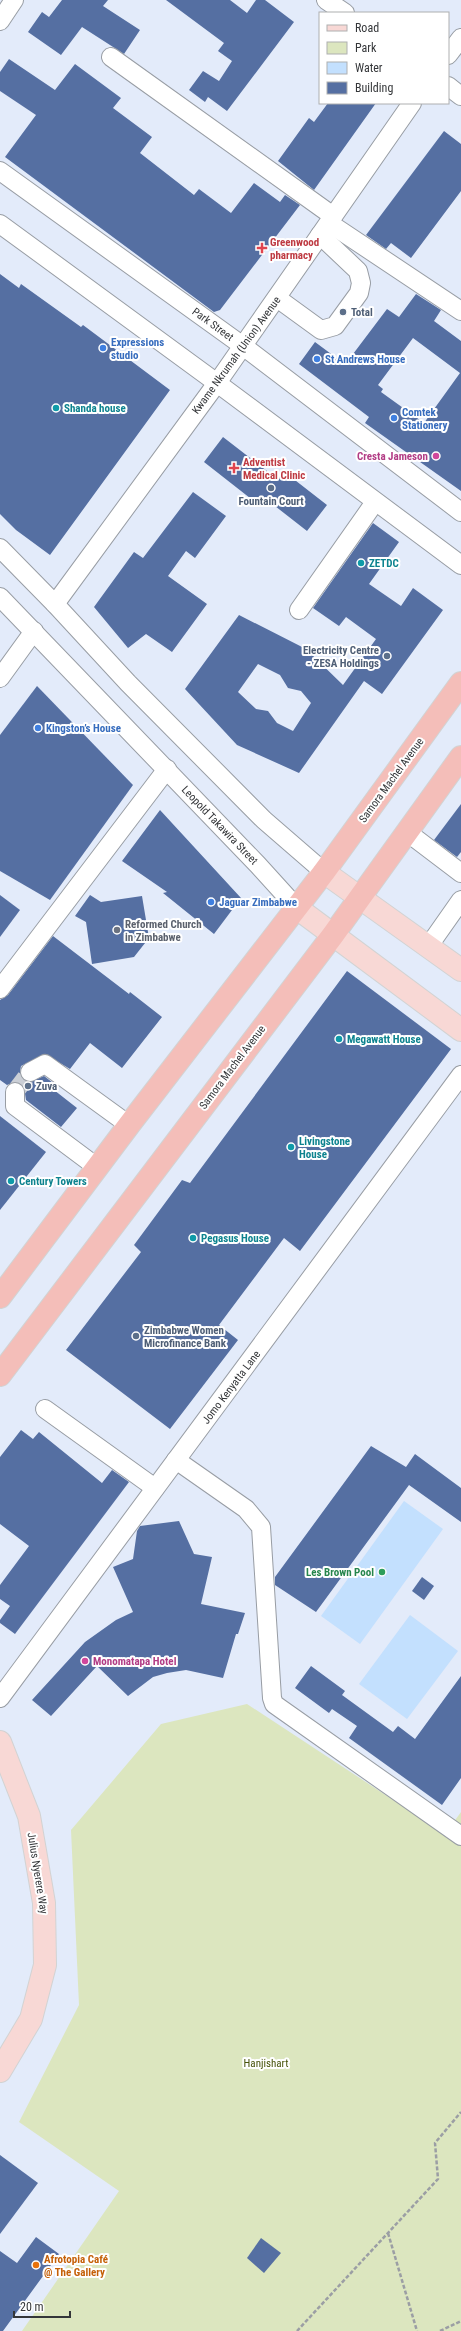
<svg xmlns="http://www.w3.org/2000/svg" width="461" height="2331" font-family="'Roboto Condensed',sans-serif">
<rect width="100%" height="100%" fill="#f1f5fd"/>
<path fill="#e3ebfa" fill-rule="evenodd" d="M0,0H461V2331H0ZM320,13H448V103H320Z"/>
<path fill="#dce6bf" d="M247,1704L445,1834L461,1812V2331H22L119,2191L19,2122L79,2005L71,1830L161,1724Z"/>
<g fill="#c3e0fe">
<path d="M404,1501L443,1529L360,1644L321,1616Z"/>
<path d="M410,1615L458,1651L407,1719L359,1684Z"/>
</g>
<g fill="#556fa2" fill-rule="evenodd">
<path d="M62,0H108L103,6L140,30L124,54L82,27L61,55L28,32L42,12L49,17Z"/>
<path d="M166,0H230L247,13L256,0H265L294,22L227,111L208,97L205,102L189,90L203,71L219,81L232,61L218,51L224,43Z"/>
<path d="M9,59L55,90L75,64L121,98L113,108L152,137L140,153L194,195L199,189L231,213L254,183L280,202L285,195L300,205L220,310L214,312L5,157L36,115L0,91V72Z"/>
<path d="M328,103H376L314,190L278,161L309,118L314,122Z"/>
<path d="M444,131L461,144V191L411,258L391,243L386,249L366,235Z"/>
<path d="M0,274L19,288L21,284L81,327L83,325L170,390L50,555L16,530L0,514Z"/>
<path d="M416,294L441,310L434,321L461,341V491L365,423L369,417L299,364L315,342L342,362L344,360L347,362L387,309L399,317ZM413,338L460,373L424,423L381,392L383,389L378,385Z"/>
<path d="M223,437L276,478L282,470L327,505L307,531L266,499L260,506L204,462Z"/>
<path d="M193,492L226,516L195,558L186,551L168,576L207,604L172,652L146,634L128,648L94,607L134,552L143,558Z"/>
<path d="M373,523L399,542L369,584L401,606L413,588L443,610L382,694L364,681L299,773L237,745L185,689L239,615L306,649L343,685L376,639L346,617L339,626L313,608ZM258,664L280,675L288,688L301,691L311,703L293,731L277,723L268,711L256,709L238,692Z"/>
<path d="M37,686L133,785L50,900L0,871V735Z"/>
<path d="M461,804V852L457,857L434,840Z"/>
<path d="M160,810L241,898L214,934L163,893L167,892L122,861Z"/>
<path d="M0,895L20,910L0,937Z"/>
<path d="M90,895L101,902L142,896L149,938L134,957L92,964L86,922L75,916Z"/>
<path d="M53,936L129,994L130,992L162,1017L122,1068L90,1043L70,1069L45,1054L21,1066L20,1072L24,1081L30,1082L44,1076L57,1086L54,1090L77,1108L61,1127L26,1100L24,1087L21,1083L15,1082L7,1085L0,1080V1000L8,995Z"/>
<path d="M347,971L451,1049L300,1251L284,1238L219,1325L238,1340L170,1429L66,1350L141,1252L134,1245L182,1180L190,1183Z"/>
<path d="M0,1116L46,1152L0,1210Z"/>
<path d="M21,1430L33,1439L39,1432L102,1483L112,1470L129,1482L15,1634L0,1623V1620L10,1606L0,1599V1585L29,1546L0,1524V1457Z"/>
<path d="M371,1446L406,1467L415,1454L461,1488V1522L409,1485L316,1612L275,1585V1577Z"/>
<path d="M179,1521L194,1554L212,1557L201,1604L245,1613L238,1634H236L223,1678L186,1670L167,1673L153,1677L128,1696L97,1666L51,1716L32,1700L85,1642L116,1620L133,1612L113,1567L133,1559L137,1531L140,1526Z"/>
<path d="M422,1577L434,1586L424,1600L412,1591Z"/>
<path d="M311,1666L345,1691L342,1695L393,1732L398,1726L415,1739L461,1676V1778L442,1805L349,1738L357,1726L332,1709L329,1713L295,1688Z"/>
<path d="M0,2155L38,2183L0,2234Z"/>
<path d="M36,2237L59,2254L3,2331H0V2251L17,2263Z"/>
<path d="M261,2238L281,2253L264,2273L247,2258Z"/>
</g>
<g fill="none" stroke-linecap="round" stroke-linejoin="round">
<path stroke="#cbcfd6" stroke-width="18" stroke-dasharray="18 9" stroke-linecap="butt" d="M15,1092L30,1072"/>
<defs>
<g id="minor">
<path d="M326,0L345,13"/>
<path d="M0,21L14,0"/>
<path d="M448,55L461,38"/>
<path d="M111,57L333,216"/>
<path d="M448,86L461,96"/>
<path d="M0,171L243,346L461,512"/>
<path d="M329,223L461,311"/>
<path d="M0,224L217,383L461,565"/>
<path d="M277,298L321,330L335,326L359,293L361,283L358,271L320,235"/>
<path d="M0,548L55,604L128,683L264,820L324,872"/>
<path d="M0,597L258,865L297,908"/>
<path d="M55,604L217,383L412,103"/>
<path d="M299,610L375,502"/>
<path d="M0,678L34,631"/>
<path d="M407,832L461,873"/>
<path d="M428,947L461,900"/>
<path d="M0,989L167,769"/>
<path d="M30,1072L45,1064L129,1125"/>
<path d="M15,1092V1106L98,1168"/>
<path d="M45,1409L155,1488"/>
<path d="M176,1460L246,1509L261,1527L272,1698L274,1704L461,1836"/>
<path d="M0,1698L461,1075"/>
</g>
<g id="major">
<path d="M324,872L461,970"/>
<path d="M297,908L461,1030"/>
<path d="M0,1742L29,1816L44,1903L45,1965L31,2019L0,2071"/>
</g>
<g id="highway">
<path d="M0,1297L129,1125L324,872L461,683"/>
<path d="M0,1375L333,935L461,757"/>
</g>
</defs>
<use href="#minor" stroke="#989da4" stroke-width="20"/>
<use href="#major" stroke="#d2d3d3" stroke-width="24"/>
<use href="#highway" stroke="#d2d3d3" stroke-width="24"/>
<g stroke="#9b9ea4" stroke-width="2.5" stroke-dasharray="4 2" stroke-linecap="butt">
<path d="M388,2233L417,2331"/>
<path d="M297,2331L438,2179L435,2143L461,2112"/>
<path d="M440,2331L461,2321"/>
</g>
<use href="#minor" stroke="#fff" stroke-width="18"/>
<use href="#major" stroke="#f8d8d5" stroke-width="22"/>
<use href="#highway" stroke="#f4beb9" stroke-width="22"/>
</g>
<g fill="#e0444e" stroke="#fff" stroke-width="1.5">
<path d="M260 242h4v4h4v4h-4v4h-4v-4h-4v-4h4z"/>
<path d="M232 462h4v4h4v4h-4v4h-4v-4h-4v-4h4z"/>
</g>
<g fill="#5c6f8a" stroke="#fff" stroke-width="1.5">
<circle cx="343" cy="312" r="4"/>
<circle cx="271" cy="488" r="4"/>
<circle cx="387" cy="656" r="4"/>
<circle cx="28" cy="1086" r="4"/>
<circle cx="136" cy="1336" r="4"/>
</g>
<g fill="#3f7fe0" stroke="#fff" stroke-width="1.5">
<circle cx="103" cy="348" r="4"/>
<circle cx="317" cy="359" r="4"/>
<circle cx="394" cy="418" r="4"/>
<circle cx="38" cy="728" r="4"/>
<circle cx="211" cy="902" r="4"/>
</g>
<g fill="#0f9aa8" stroke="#fff" stroke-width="1.5">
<circle cx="56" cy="408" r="4"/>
<circle cx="361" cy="563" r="4"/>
<circle cx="339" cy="1039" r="4"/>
<circle cx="291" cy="1147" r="4"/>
<circle cx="11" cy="1181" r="4"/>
<circle cx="193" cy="1238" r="4"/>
</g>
<g fill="#d1479c" stroke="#fff" stroke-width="1.5">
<circle cx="436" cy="456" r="4"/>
<circle cx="85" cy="1661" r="4"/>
</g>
<circle fill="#6b7280" stroke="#fff" stroke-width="1.5" cx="117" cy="930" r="4"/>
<circle fill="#2e9e5b" stroke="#fff" stroke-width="1.5" cx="382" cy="1572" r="4"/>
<circle fill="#e8710a" stroke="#fff" stroke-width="1.5" cx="36" cy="2265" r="4"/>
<g text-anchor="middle" stroke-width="4" stroke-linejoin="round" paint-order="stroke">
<g font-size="11" font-weight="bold" fill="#be3a42" stroke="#fff" text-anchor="start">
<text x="270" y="246">Greenwood<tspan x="270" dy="13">pharmacy</tspan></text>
<text x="243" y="466">Adventist<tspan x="243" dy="13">Medical Clinic</tspan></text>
</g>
<g font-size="11" font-weight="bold" fill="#4e5e75" stroke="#fff" text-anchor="start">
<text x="351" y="316">Total</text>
<text x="271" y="505" text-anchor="middle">Fountain Court</text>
<text x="379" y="654" text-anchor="end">Electricity Centre<tspan x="379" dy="13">- ZESA Holdings</tspan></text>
<text x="36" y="1090">Zuva</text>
<text x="144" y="1334">Zimbabwe Women<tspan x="144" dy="13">Microfinance Bank</tspan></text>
</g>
<g font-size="11" fill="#343639" stroke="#fff">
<text transform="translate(213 324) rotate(36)" y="4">Park Street</text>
<text transform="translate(236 355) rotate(-54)" y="4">Kwame Nkrumah (Union) Avenue</text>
<text transform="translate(391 780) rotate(-54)" y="4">Samora Machel Avenue</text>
<text transform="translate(220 825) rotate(46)" y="4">Leopold Takawira Street</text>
<text transform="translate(232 1067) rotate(-53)" y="4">Samora Machel Avenue</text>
<text transform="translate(231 1387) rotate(-53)" y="4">Jomo Kenyatta Lane</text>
<text transform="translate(38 1873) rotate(81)" y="4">Julius Nyerere Way</text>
</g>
<g font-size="11" font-weight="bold" fill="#366cbe" stroke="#fff" text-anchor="start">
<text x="111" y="346">Expressions<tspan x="111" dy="13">studio</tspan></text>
<text x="325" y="363">St Andrews House</text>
<text x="402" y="416">Comtek<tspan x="402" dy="13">Stationery</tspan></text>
<text x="46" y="732">Kingston’s House</text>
<text x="219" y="906">Jaguar Zimbabwe</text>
</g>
<g font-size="11" font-weight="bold" fill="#0d838f" stroke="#fff" text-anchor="start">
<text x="64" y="412">Shanda house</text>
<text x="369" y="567">ZETDC</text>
<text x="347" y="1043">Megawatt House</text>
<text x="299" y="1145">Livingstone<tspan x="299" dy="13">House</tspan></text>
<text x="19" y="1185">Century Towers</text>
<text x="201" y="1242">Pegasus House</text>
</g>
<g font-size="11" font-weight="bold" fill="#b23c85" stroke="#fff" text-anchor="end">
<text x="428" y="460">Cresta Jameson</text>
<text x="93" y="1665" text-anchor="start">Monomatapa Hotel</text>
</g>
<g font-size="11" font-weight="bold" fill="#5b616d" stroke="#fff" text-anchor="start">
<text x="125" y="928">Reformed Church<tspan x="125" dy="13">in Zimbabwe</tspan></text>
</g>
<g font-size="11" font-weight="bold" fill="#27864d" stroke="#fff" text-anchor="end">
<text x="374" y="1576">Les Brown Pool</text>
</g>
<g font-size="11" fill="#475209" stroke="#fff">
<text x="266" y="2067">Hanjishart</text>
</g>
<g font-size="11" font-weight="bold" fill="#c56008" stroke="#fff" text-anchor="start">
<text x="44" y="2263">Afrotopia Café<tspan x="44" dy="13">@ The Gallery</tspan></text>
</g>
</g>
<rect x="319" y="12" width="130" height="92" fill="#ffffff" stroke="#aeafb0"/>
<rect x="327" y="25" width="20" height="6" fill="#f8d8d5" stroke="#aeafb0"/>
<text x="355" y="32" font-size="12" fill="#343639">Road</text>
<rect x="327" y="42" width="20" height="12" fill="#dce6bf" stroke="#aeafb0"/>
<text x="355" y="52" font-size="12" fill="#343639">Park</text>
<rect x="327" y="62" width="20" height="12" fill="#c3e0fe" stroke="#aeafb0"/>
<text x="355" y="72" font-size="12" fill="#343639">Water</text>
<rect x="327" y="82" width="20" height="12" fill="#556fa2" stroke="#aeafb0"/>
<text x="355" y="92" font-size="12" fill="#343639">Building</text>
<path d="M14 2311v6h56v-6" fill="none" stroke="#343639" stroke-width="2"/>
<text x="20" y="2311" font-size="12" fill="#343639" stroke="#ffffff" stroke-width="3" paint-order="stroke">20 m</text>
</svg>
